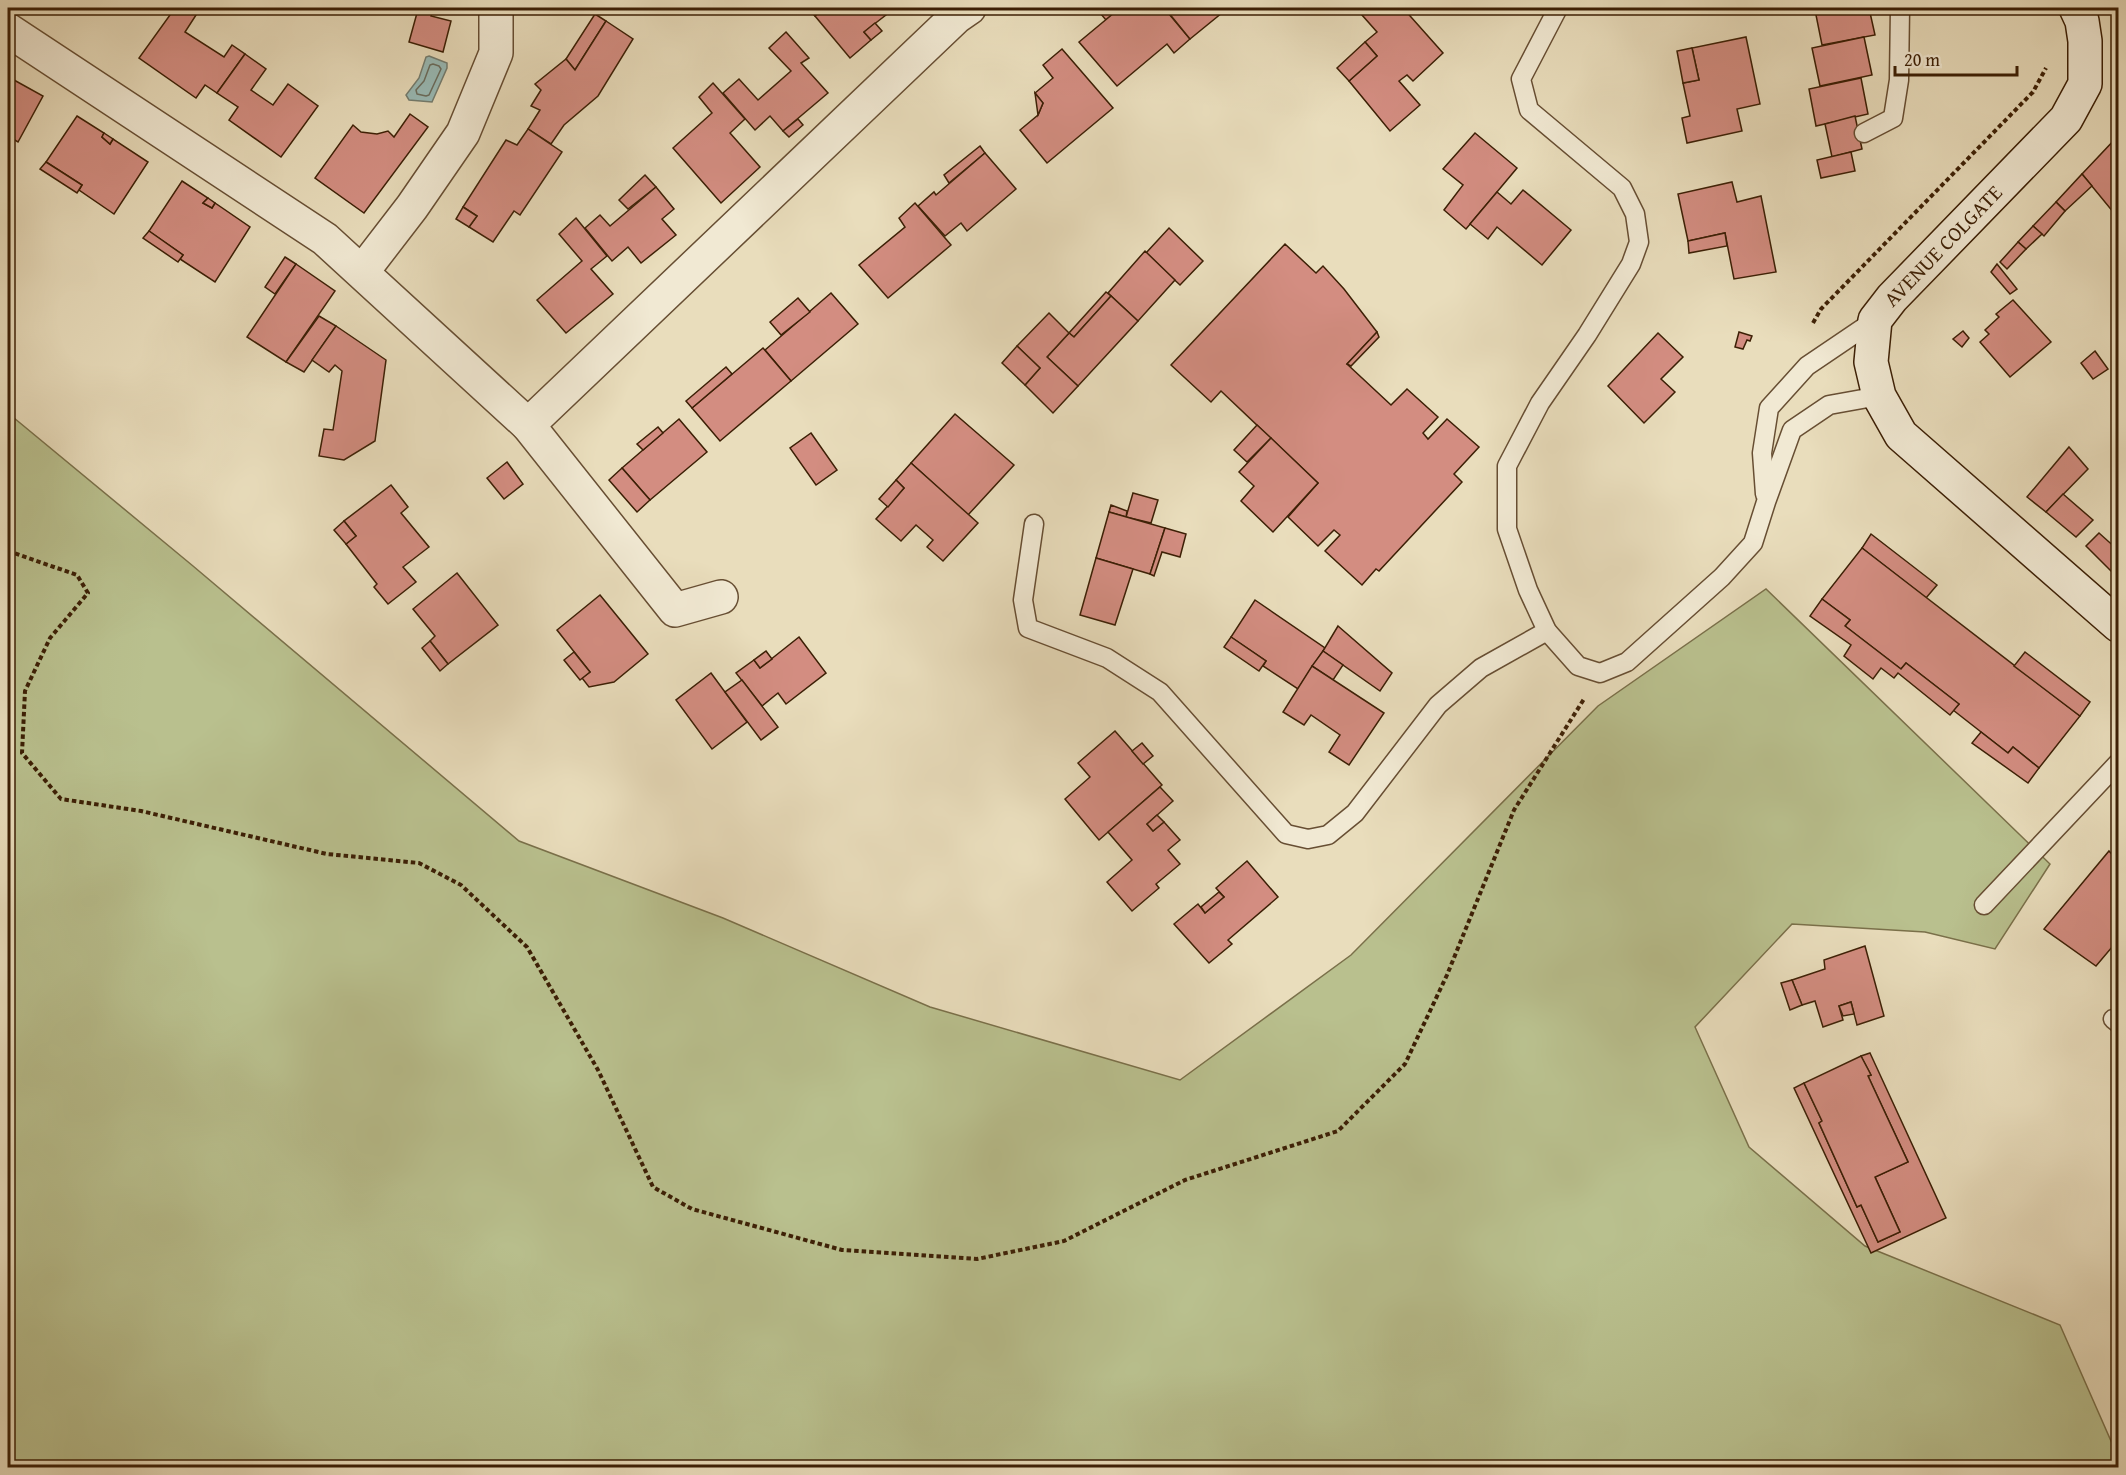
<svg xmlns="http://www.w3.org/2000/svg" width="2126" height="1475" font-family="'Gentium Book Plus',serif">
<rect width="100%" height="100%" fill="#e9ddbc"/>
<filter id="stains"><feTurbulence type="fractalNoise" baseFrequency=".00333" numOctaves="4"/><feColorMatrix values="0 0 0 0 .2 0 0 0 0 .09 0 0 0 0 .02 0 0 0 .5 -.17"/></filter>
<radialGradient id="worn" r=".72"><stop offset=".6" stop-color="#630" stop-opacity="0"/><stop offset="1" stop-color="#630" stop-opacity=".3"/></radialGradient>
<path fill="#b9c08e" stroke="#7a704a" stroke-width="1.5" d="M8,413L193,566L519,841L723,918L930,1007L1180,1080L1351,955L1598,706L1766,589L2050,864L1995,949L1925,932L1792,924L1695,1027L1749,1147L1865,1246L2060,1325L2118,1457V1467H8Z"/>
<path fill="#99bbb7" stroke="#747d70" stroke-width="1.5" d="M429,56L447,63V68L432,102L409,100L406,95L419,78L426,57Z"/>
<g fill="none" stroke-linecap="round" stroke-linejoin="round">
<path stroke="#6a6d5e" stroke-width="1.5" d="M433,64L439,66L441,69L429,95L426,96L417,94L416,90L424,81L430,65Z"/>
</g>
<g fill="#d38d81" stroke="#3c1f05" stroke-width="1.5">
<path d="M175,8H191L198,12L185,32L224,57L232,45L245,54L217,93L205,85L196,98L139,58Z"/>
<path d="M398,8H433L431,16L451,21L443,52L409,42L417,13Z"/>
<path d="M807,8H825L815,16Z"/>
<path d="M825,8H895L864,32L871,40L850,58L815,16Z"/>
<path d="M1107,8H1120L1106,20L1100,13Z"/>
<path d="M1120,8H1136L1142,14L1149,8H1164L1190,39L1174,53L1167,44L1117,86L1079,42Z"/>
<path d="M1172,8H1228L1190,39L1168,12Z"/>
<path d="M1371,8H1403L1443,53L1413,81L1407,75L1399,81L1420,105L1390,131L1349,81L1377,56L1365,42L1377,32L1362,15Z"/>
<path d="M1826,8H1869L1875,35L1822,45L1815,10Z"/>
<path d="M595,14L606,21L575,70L566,59Z"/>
<path d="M606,21L633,39L598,96L564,125L551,144L528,129L540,110L531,106L541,90L535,84L566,59L575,70Z"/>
<path d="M875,23L882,31L871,40L864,32Z"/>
<path d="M786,32L809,58L801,63L828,93L783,131L770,116L755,130L723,93L739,79L758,100L791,71L769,48Z"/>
<path d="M1746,37L1760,104L1737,109L1742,131L1687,143L1682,118L1690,116L1683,83L1699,80L1692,48Z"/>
<path d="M1864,37L1872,75L1820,86L1812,48Z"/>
<path d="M1365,42L1377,56L1349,81L1337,68Z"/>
<path d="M1692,48L1699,80L1683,83L1677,51Z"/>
<path d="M1062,49L1113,108L1047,163L1020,130L1038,115L1043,103L1035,93L1053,78L1043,65Z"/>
<path d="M245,54L266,69L251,90L273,105L288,84L318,106L281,157L229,120L238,107L217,93Z"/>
<path d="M1861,78L1868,114L1816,126L1809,89Z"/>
<path d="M14,80L43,96L18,142L8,136V83L12,86Z"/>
<path d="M713,83L745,119L730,133L760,167L721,203L673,148L712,113L699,97Z"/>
<path d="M1035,93L1043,103L1038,115Z"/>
<path d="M410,114L428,127L364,213L315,178L353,125L361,132L377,134L388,131L394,137Z"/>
<path d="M77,116L104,133L102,137L110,144L113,139L148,162L114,214L79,190L82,185L46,162Z"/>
<path d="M1855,116L1862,149L1832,157L1825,124Z"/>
<path d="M798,119L803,125L789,137L783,131Z"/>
<path d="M528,129L562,152L520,215L514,211L493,242L469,227L477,216L463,207L506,140L517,145Z"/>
<path d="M104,133L113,139L110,144L102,137Z"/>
<path d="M1475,133L1517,168L1466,229L1444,210L1463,185L1443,169Z"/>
<path d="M2118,136V218L2082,174Z"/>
<path d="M980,146L985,153L949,183L944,175Z"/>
<path d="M1851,152L1855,171L1821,178L1817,160Z"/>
<path d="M985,153L1016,189L967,231L961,223L945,236L918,206L934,192L936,195Z"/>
<path d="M46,162L82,185L77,193L40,169Z"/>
<path d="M2082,174L2092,186L2065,211L2056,202Z"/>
<path d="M645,175L656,187L628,209L619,200Z"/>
<path d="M182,181L208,198L203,203L212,208L215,203L250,227L215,282L180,259L183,255L149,231Z"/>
<path d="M1732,182L1737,202L1761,196L1776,272L1734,279L1725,233L1688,241L1678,194Z"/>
<path d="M656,187L674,209L662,219L676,235L641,263L628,247L612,261L585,228L600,215L610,226Z"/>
<path d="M1523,190L1571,230L1542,265L1497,227L1488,239L1470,224L1497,192L1511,204Z"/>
<path d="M208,198L215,203L212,208L203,203Z"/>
<path d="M2056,202L2065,211L2044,236L2033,226Z"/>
<path d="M915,203L951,245L888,298L859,265L905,227L899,218Z"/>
<path d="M463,207L477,216L469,227L456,219Z"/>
<path d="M576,218L607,256L591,269L613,294L566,333L537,300L582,261L559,234Z"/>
<path d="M2033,226L2042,234L2026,249L2018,242Z"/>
<path d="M1169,228L1203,261L1180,285L1146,253Z"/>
<path d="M149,231L183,255L178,262L143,238Z"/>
<path d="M1725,233L1727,246L1689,253L1688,241Z"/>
<path d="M2018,242L2026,249L2007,269L2000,262Z"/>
<path d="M1285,244L1316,273L1323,266L1344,289L1377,332L1347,364L1391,405L1407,389L1438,417L1423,433L1428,439L1447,419L1479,447L1454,474L1462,482L1379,571L1376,569L1362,585L1325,551L1340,535L1334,530L1318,546L1288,517L1318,483L1221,391L1211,402L1171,365Z"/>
<path d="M1145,251L1175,280L1138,321L1108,293Z"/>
<path d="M285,257L296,264L275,294L265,287Z"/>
<path d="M296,264L335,291L286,362L247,337Z"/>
<path d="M1997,264L2017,289L2010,294L1991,272Z"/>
<path d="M1106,292L1111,296L1074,337L1069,333Z"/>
<path d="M831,293L858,324L791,381L765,350Z"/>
<path d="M1111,296L1138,321L1078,386L1047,357L1069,333L1074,337Z"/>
<path d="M798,298L810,312L781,335L770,322Z"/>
<path d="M2013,300L2051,342L2010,377L1980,342L1989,334L1985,330L1999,317L1996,314Z"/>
<path d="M1049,313L1069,333L1047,357L1078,386L1053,413L1025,385L1040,368L1017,346Z"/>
<path d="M319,316L336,326L304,372L286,362Z"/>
<path d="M336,326L386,360L375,441L344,460L319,456L324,429L333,430L342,371L335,365L329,372L312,360Z"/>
<path d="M1963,331L1969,338L1962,347L1953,339Z"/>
<path d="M1377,332L1379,337L1351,366L1347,364Z"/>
<path d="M1739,332L1752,336L1750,341L1747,340L1743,349L1735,347Z"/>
<path d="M1658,333L1683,357L1661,379L1675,392L1644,423L1608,386Z"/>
<path d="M1017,346L1040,368L1025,385L1002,363Z"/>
<path d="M763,348L791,381L720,441L692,408Z"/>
<path d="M2095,351L2108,369L2093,379L2081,363Z"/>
<path d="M726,367L732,374L692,408L686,401Z"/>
<path d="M955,414L1014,465L968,515L911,463Z"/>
<path d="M679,419L707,452L650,500L622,468Z"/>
<path d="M1257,425L1271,438L1247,462L1234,450Z"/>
<path d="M658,427L663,433L643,450L637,444Z"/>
<path d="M811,433L837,470L816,485L790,448Z"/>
<path d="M1271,438L1318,483L1273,532L1241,501L1254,486L1239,472Z"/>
<path d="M2069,447L2088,469L2046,512L2027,497Z"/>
<path d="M507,462L523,484L504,499L487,478Z"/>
<path d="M911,463L978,523L943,561L927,547L933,540L916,525L901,541L876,519L904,488L896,480Z"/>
<path d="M622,468L650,500L637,512L609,480Z"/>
<path d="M896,480L904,488L888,507L879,499Z"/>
<path d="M391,485L408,507L401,513L429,547L403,567L416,582L388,604L374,587L377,584L346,544L356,536L344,521Z"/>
<path d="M1133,493L1158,500L1151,523L1126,517Z"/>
<path d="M2063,494L2093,520L2076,537L2046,512Z"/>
<path d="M1111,505L1127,511L1126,517L1109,512Z"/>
<path d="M1109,512L1165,528L1150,574L1096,558Z"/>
<path d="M344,521L356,536L346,544L334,530Z"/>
<path d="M1165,528L1186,534L1180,557L1162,552L1154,576L1150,574Z"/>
<path d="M2099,533L2118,550V568L2113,573L2086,546Z"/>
<path d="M1871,534L1937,585L1926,598L1862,548Z"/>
<path d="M1862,548L2080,716L2039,768L2013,747L2008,753L1953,710L1959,704L1906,663L1901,669L1845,626L1850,620L1822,599Z"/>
<path d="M1096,558L1133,569L1115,625L1080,615Z"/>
<path d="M457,573L498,625L448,664L430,641L435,636L413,609Z"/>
<path d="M600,595L648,654L614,682L589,687L582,678L590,672L557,630Z"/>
<path d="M1822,599L1850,620L1845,626L1901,669L1906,663L1959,704L1950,715L1898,673L1894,678L1881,668L1873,679L1844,656L1851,645L1810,616Z"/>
<path d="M1255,600L1325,648L1298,689L1263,666L1266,661L1231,637Z"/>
<path d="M1338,626L1392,673L1380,691L1323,651Z"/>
<path d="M799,637L826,673L786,704L778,693L762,706L736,673L754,660L760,668Z"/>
<path d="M1231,637L1266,661L1259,671L1224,647Z"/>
<path d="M430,641L448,664L440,671L422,648Z"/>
<path d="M766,651L772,659L760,668L754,660Z"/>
<path d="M1323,651L1343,665L1333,680L1312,666Z"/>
<path d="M574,652L590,672L580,680L564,660Z"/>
<path d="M2025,652L2090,702L2080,716L2014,666Z"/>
<path d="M1312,666L1384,713L1349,765L1329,752L1340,735L1311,715L1304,725L1283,712Z"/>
<path d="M711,673L747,722L712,749L676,700Z"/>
<path d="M742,680L778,727L761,740L725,692Z"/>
<path d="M1115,731L1162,785L1099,840L1065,799L1090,777L1078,763Z"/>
<path d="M1981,732L2008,753L2013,747L2039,768L2028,783L1972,743Z"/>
<path d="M1142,743L1153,756L1143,764L1132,751Z"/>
<path d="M1160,787L1173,801L1147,824L1153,831L1164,822L1180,840L1168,850L1180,864L1156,884L1159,888L1132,911L1107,882L1132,860L1108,832Z"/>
<path d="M1157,815L1164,822L1153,831L1147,824Z"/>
<path d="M2109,851L2116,859L2118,856V940L2096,966L2044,929Z"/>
<path d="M1247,861L1278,897L1228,940L1232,944L1209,963L1174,924L1198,904L1205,913L1224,897L1216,888Z"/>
<path d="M1219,892L1224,897L1205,913L1201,907Z"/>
<path d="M1865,946L1884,1016L1857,1025L1851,1002L1839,1006L1843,1020L1823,1027L1815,1001L1802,1005L1792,980L1825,969L1824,960Z"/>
<path d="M1792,980L1802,1005L1790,1010L1781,983Z"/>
<path d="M1851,1002L1854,1014L1843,1016L1839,1006Z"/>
<path d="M1870,1053L1946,1218L1871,1253L1794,1088L1804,1083L1822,1121L1819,1123L1857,1207L1861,1205L1878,1242L1900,1232L1875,1177L1908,1162L1868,1076L1871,1075L1861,1056Z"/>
<path d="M1861,1056L1871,1075L1868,1076L1908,1162L1875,1177L1900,1232L1878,1242L1861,1205L1857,1207L1819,1123L1822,1121L1804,1083Z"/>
</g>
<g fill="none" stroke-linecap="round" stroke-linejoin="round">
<defs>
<g id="lane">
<path d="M1558,8L1521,79L1529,110L1622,188L1635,214L1639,242L1631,264L1587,335L1540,403L1507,466V529L1528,590L1547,631L1578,666L1600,673L1627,662L1722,577L1753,543L1766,502L1792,430L1829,405L1879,396"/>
<path d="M1864,133L1893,118L1899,80L1900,8"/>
<path d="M1765,494L1762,453L1769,408L1807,366L1875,320"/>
<path d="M1034,524L1023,600L1028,628L1107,658L1160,692L1286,834L1308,839L1328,835L1355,813L1438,705L1481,668L1547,631"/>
<path d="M1984,905L2118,763"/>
<path d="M2113,1019L2118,1023"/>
</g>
<g id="street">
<path d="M8,30L325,239L528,425L675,610L721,597"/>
<path d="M362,272L412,207L463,133L496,53V8"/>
<path d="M528,425L956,17L969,8"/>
</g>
<path id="secondary" d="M2076,8L2082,21L2085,41V84L2066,119L1892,298L1875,320L1871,362L1879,396L1901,435L2118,625"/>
</defs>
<use href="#lane" stroke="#674e33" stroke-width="21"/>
<use href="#street" stroke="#674e33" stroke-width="36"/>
<use href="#secondary" stroke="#3c1f05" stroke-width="36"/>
<g stroke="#3c1f05" stroke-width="4" stroke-dasharray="4.5 3" stroke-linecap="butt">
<path d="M1813,323L1821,309L2033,92L2046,68"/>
<path d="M8,551L77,575L88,593L50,638L25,691L22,753L61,799L141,811L327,854L419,863L461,885L527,947L598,1070L653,1187L692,1209L842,1250L977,1259L1064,1241L1185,1180L1338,1131L1405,1064L1447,975L1514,810L1584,699"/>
</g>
<use href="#lane" stroke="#f1e9d3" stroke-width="18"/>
<use href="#street" stroke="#f1e9d3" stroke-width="33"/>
<use href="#secondary" stroke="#f1e9d3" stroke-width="33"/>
</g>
<g text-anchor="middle" stroke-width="6" stroke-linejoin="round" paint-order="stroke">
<g font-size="21" fill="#3c1f05" stroke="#f1e9d3">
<text transform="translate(1943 246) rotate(-46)" y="7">AVENUE COLGATE</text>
</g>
</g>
<rect width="2126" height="1475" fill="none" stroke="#e9ddbc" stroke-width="30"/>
<rect x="9" y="9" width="2108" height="1457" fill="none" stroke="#3c1f05" stroke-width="3"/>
<rect x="15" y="15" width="2096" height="1445" fill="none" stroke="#3c1f05" stroke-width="1.5"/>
<path d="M1895 66v9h122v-9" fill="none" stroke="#3c1f05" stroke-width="3"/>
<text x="1904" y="66" font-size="18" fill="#3c1f05" stroke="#f1e9d3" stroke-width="4.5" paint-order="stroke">20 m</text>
<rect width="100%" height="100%" filter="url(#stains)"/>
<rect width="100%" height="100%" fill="url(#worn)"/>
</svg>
